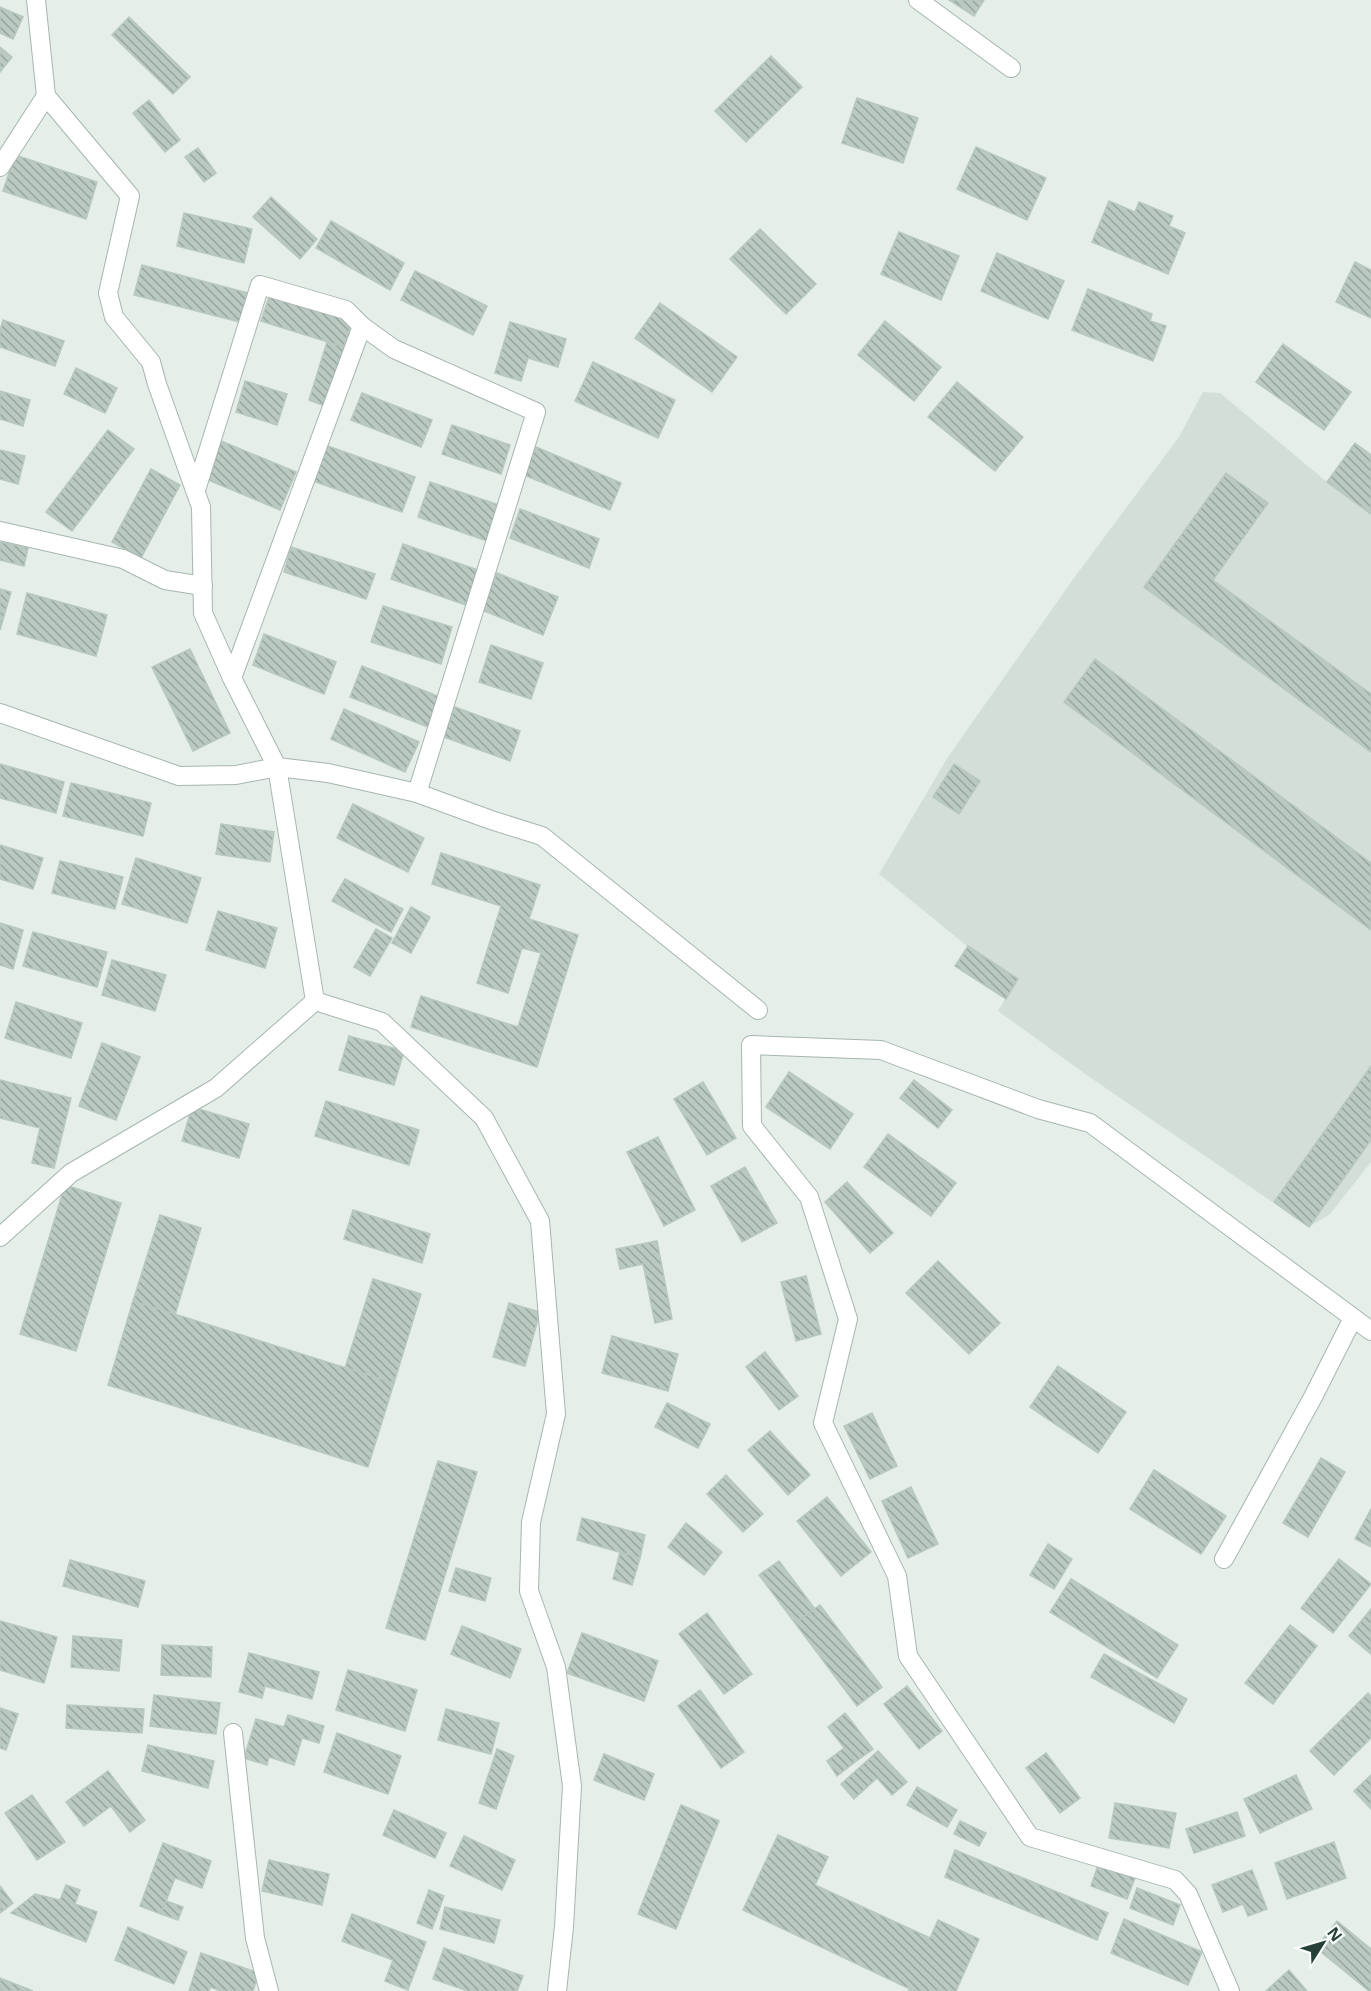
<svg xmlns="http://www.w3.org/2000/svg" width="1371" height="1991" font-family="'Noto Sans',sans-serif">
<defs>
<pattern id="building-back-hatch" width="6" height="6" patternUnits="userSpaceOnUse" patternTransform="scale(1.5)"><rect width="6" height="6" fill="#bac9c2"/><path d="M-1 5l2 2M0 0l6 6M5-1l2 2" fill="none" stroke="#97a59e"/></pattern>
</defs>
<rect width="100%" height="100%" fill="#e5eee9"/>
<path fill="#d3ded8" d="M1203,392L1220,393L1327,482L1355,443L1371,455V1162L1330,1214L1309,1227L1091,1078L998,1011L1005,999L955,966L967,946L879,874L948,757L1074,578L1179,437Z"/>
<g fill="url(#building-back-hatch)" stroke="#b7c8c0" stroke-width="1.5">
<path d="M949,0H984L974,16Z"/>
<path d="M0,7L23,17L13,39L0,33Z"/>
<path d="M129,17L190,77L173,94L112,35Z"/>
<path d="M0,47L12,57L0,72Z"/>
<path d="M771,56L802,87L746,142L715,111Z"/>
<path d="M857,98L918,118L903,163L842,143Z"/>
<path d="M149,100L180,140L165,152L133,113Z"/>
<path d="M976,147L1046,178L1027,220L957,189Z"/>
<path d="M198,148L216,173L204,182L185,157Z"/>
<path d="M15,155L97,182L86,219L3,191Z"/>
<path d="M271,197L317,239L300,259L253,217Z"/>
<path d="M1109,201L1135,212L1139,202L1173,216L1169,226L1185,233L1168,274L1092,242Z"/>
<path d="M184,213L252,229L244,263L177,246Z"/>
<path d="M331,221L404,263L390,290L316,248Z"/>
<path d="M760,229L816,284L786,314L730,259Z"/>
<path d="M899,232L959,256L941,300L881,274Z"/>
<path d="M997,253L1064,281L1048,319L981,291Z"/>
<path d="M1355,262L1371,270V318L1336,302Z"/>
<path d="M142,265L248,293L240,322L134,295Z"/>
<path d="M415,271L487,306L473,335L401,300Z"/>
<path d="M1088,289L1152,314L1150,321L1166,326L1153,361L1072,330Z"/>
<path d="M270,294L352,320L344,347L261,321Z"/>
<path d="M660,303L737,357L712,392L635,338Z"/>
<path d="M3,320L64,341L55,366L0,347V330Z"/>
<path d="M885,321L941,367L914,401L858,355Z"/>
<path d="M510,322L566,339L558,367L528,358L521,381L495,373Z"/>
<path d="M327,342L344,347L325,406L309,400Z"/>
<path d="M1283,344L1351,392L1324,430L1256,382Z"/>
<path d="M593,362L675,400L658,438L575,401Z"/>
<path d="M76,368L117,388L105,413L64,394Z"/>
<path d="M245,381L287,394L277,425L236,412Z"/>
<path d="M957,382L1023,437L995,471L928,417Z"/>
<path d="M0,391L30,400L23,426L0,419Z"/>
<path d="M362,393L432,420L421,447L351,420Z"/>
<path d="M452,425L510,445L501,474L442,454Z"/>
<path d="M108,430L134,449L72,531L46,512Z"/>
<path d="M221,441L296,472L280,510L206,479Z"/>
<path d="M1355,443L1371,455V514L1327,482Z"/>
<path d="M325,445L415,477L402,512L313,481Z"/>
<path d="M536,447L621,483L610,510L524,475Z"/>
<path d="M0,450L25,456L18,484L0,479Z"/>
<path d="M151,469L180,485L141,558L112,542Z"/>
<path d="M1226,473L1268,503L1213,580L1371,694V752L1144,587Z"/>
<path d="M430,482L502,506L490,542L418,517Z"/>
<path d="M520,509L599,539L589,568L510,538Z"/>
<path d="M0,542L28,548L24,566L0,560Z"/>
<path d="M403,544L478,570L466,605L391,579Z"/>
<path d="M291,547L375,574L366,599L284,572Z"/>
<path d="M497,573L558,597L543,635L482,610Z"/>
<path d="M0,589L11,592L0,630Z"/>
<path d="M27,593L107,615L96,656L17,634Z"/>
<path d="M383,606L452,627L441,664L371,642Z"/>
<path d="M264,634L336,662L324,694L253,665Z"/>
<path d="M491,645L543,663L531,699L479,682Z"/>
<path d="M190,649L230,733L193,751L152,667Z"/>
<path d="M1095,659L1371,863V930L1064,702Z"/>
<path d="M362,666L440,697L428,727L350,697Z"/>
<path d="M455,707L520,731L510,761L444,737Z"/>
<path d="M344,709L419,742L405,772L331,739Z"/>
<path d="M0,764L64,782L56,813L0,798Z"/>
<path d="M954,764L980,781L959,814L933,797Z"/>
<path d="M71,783L151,803L143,836L63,816Z"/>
<path d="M353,804L424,838L408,872L337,838Z"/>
<path d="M221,824L274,832L270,862L216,854Z"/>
<path d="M0,845L43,858L33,889L0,879Z"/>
<path d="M441,853L540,885L529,919L578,935L537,1067L411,1027L421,996L518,1027L541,953L522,948L508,993L477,983L501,906L432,884Z"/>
<path d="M136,858L201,878L187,923L122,904Z"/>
<path d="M60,861L123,877L115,909L52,893Z"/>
<path d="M345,879L403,909L391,932L332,901Z"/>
<path d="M411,907L430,917L411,953L392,943Z"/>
<path d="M218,911L277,928L265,968L206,950Z"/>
<path d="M0,923L23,930L13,969L0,965Z"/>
<path d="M376,929L392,938L370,976L354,967Z"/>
<path d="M33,932L107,952L97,987L23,966Z"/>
<path d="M968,946L1018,979L1006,999L955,966Z"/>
<path d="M112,960L166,975L155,1011L102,995Z"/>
<path d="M16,1002L82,1023L71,1058L5,1038Z"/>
<path d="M349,1036L404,1051L394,1085L339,1070Z"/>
<path d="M102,1043L140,1057L116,1120L79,1106Z"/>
<path d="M1371,1066V1140L1309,1227L1274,1202Z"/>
<path d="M789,1072L853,1114L830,1149L766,1107Z"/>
<path d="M0,1080L71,1098L54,1168L32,1163L40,1128L0,1118Z"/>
<path d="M914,1080L952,1110L938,1128L900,1098Z"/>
<path d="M703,1082L736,1138L707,1155L674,1099Z"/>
<path d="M326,1101L419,1130L409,1165L315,1136Z"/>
<path d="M192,1107L249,1124L239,1158L182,1141Z"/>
<path d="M888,1134L956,1183L931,1216L864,1167Z"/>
<path d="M658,1137L695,1210L664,1226L627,1152Z"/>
<path d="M745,1167L777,1223L742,1242L711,1186Z"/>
<path d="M847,1182L893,1233L870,1253L825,1202Z"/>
<path d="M65,1185L121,1203L76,1351L20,1334Z"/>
<path d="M353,1210L430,1234L422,1263L344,1239Z"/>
<path d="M160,1215L201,1228L175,1315L133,1301Z"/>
<path d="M657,1241L672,1319L655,1323L643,1264L620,1269L616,1249Z"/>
<path d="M938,1261L1000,1323L969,1354L906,1293Z"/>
<path d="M806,1276L821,1334L796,1341L781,1282Z"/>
<path d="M373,1279L421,1294L394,1383L345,1368Z"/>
<path d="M133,1301L394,1383L368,1467L108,1385Z"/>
<path d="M509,1303L540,1312L525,1366L493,1357Z"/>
<path d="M612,1336L678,1354L668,1391L602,1373Z"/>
<path d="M765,1352L798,1396L779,1410L746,1367Z"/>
<path d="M1058,1366L1126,1412L1098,1453L1030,1407Z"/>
<path d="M667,1403L710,1424L698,1448L655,1427Z"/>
<path d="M872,1413L897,1466L870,1479L844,1426Z"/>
<path d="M770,1431L810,1475L788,1495L748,1450Z"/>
<path d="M1321,1458L1345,1472L1308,1537L1283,1523Z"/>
<path d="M438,1461L477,1472L425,1640L386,1628Z"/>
<path d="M1154,1470L1226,1516L1201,1554L1130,1509Z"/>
<path d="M726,1475L763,1514L743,1532L707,1494Z"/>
<path d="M911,1487L938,1544L908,1558L882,1501Z"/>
<path d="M827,1497L871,1552L841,1576L797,1521Z"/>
<path d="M1371,1509V1547L1355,1539Z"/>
<path d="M582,1518L645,1535L640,1558L577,1540Z"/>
<path d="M686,1523L722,1552L704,1575L668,1547Z"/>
<path d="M1048,1544L1072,1559L1054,1589L1030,1575Z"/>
<path d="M620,1552L640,1558L632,1585L613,1579Z"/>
<path d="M1339,1559L1371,1584L1333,1633L1301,1608Z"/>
<path d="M70,1560L145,1581L138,1607L63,1586Z"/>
<path d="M779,1561L815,1609L795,1623L759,1575Z"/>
<path d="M456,1568L491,1578L485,1601L449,1591Z"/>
<path d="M1071,1579L1178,1645L1157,1678L1050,1612Z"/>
<path d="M820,1605L882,1687L857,1706L795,1623Z"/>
<path d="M1371,1609V1654L1349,1636Z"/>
<path d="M707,1613L752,1674L724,1694L679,1634Z"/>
<path d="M0,1621L57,1637L44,1683L0,1670Z"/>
<path d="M1290,1625L1317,1646L1273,1704L1245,1683Z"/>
<path d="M462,1626L521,1649L510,1678L451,1654Z"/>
<path d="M582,1633L658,1661L644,1701L567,1673Z"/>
<path d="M73,1636L122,1640L119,1671L71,1667Z"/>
<path d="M162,1645L212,1647L211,1677L161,1675Z"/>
<path d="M249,1653L319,1672L312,1699L265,1686L262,1698L239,1692Z"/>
<path d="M1104,1654L1187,1699L1174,1723L1091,1677Z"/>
<path d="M348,1670L417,1690L405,1731L336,1710Z"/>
<path d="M907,1686L942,1731L919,1749L884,1704Z"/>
<path d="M700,1690L744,1752L721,1768L678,1706Z"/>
<path d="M1368,1693L1371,1696V1738L1334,1775L1310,1751Z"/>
<path d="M154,1695L220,1703L216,1734L150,1726Z"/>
<path d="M67,1705L144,1709L142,1733L66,1728Z"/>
<path d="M0,1708L18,1714L6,1750L0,1748Z"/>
<path d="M446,1709L499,1723L491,1754L438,1740Z"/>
<path d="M845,1713L873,1749L855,1762L828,1727Z"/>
<path d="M288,1715L324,1726L319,1743L302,1738L294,1765L269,1757L267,1765L244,1758L256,1719L284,1727Z"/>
<path d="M337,1733L401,1756L388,1794L324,1772Z"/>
<path d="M148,1745L214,1761L208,1788L142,1771Z"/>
<path d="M844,1748L855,1762L837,1776L827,1761Z"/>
<path d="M497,1749L514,1756L496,1809L479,1803Z"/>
<path d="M878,1751L907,1782L892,1795L877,1778L854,1799L841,1784Z"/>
<path d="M1046,1753L1080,1798L1060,1813L1026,1768Z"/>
<path d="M604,1754L654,1774L644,1800L594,1780Z"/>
<path d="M108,1771L145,1820L130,1832L111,1806L84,1826L66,1802Z"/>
<path d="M1296,1775L1312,1809L1260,1833L1244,1799Z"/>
<path d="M1371,1775V1809L1354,1791Z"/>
<path d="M917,1787L957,1810L947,1827L907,1805Z"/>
<path d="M32,1795L65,1842L37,1860L5,1813Z"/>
<path d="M1115,1803L1176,1813L1169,1848L1109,1838Z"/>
<path d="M681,1805L719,1821L676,1929L638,1914Z"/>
<path d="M394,1810L446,1833L435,1858L383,1835Z"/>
<path d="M1237,1812L1245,1836L1194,1853L1186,1829Z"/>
<path d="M960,1821L986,1833L979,1846L954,1834Z"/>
<path d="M778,1835L828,1857L815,1885L930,1938L938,1920L979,1939L956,1991H908L910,1989L743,1910Z"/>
<path d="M464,1836L515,1860L502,1890L450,1866Z"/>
<path d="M1334,1842L1346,1878L1287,1899L1275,1863Z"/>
<path d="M163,1843L211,1861L202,1888L175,1878L161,1914L140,1906Z"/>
<path d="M955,1850L1108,1913L1097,1940L945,1877Z"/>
<path d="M269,1860L329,1874L322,1905L262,1891Z"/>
<path d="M1098,1865L1135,1878L1127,1899L1091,1886Z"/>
<path d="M1252,1870L1267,1909L1248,1916L1243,1904L1223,1912L1212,1885Z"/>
<path d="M66,1885L80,1890L75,1904L97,1912L86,1942L11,1913L35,1894L60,1900Z"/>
<path d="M0,1886L13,1903L0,1913Z"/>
<path d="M1137,1888L1180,1905L1173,1925L1130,1908Z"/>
<path d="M429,1890L444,1896L432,1929L417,1923Z"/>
<path d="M166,1901L183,1907L178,1920L161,1914Z"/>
<path d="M445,1907L500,1920L494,1943L440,1929Z"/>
<path d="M352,1914L426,1942L408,1990L385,1981L393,1960L342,1941Z"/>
<path d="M1124,1919L1202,1952L1188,1985L1111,1953Z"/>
<path d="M1337,1921L1371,1949V1991H1369L1316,1948Z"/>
<path d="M128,1927L187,1952L174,1984L115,1960Z"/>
<path d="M444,1948L523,1976L517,1991H468L433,1979Z"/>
<path d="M201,1953L259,1973L253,1991H221L210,1987L209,1991H189Z"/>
<path d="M1289,1970L1307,1991H1266Z"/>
<path d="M0,1978L33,1991H0Z"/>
</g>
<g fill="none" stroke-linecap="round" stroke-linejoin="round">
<defs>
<g id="minor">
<path d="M36,0L46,96L130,196L108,293L114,317L151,362L157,384L201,507L203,613L232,678L277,767L315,1001L382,1022L484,1118L540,1221L556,1414L531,1522L529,1591L556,1667L572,1786L564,1927L557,1991"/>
<path d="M918,0L1011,68"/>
<path d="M0,167L46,96"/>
<path d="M0,531L123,559L165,580L203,586"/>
<path d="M232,678L362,326"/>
<path d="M0,713L179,776L236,775L277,767L328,773L417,793L536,412L394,349L362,326L346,310L260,285L196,490"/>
<path d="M417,793L491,820L542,836L758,1010"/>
<path d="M0,1237L71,1173L216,1088L315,1001"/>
<path d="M1224,1559L1313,1397L1353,1318"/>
<path d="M233,1733L255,1938L269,1991"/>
<path d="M1230,1991L1188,1894L1175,1880L1030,1837L908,1656L897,1576L823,1423L848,1319L809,1197L752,1126L751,1045L881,1050L1038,1109L1090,1123L1371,1331"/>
</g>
</defs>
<use href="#minor" stroke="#a7b6b0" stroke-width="20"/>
<use href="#minor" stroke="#fff" stroke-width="18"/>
</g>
<g transform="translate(1323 1943) rotate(53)" stroke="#f6faf8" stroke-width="4.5" paint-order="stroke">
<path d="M0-4.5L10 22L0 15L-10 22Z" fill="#244037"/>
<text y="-9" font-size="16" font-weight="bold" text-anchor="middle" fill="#244037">N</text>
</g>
</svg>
